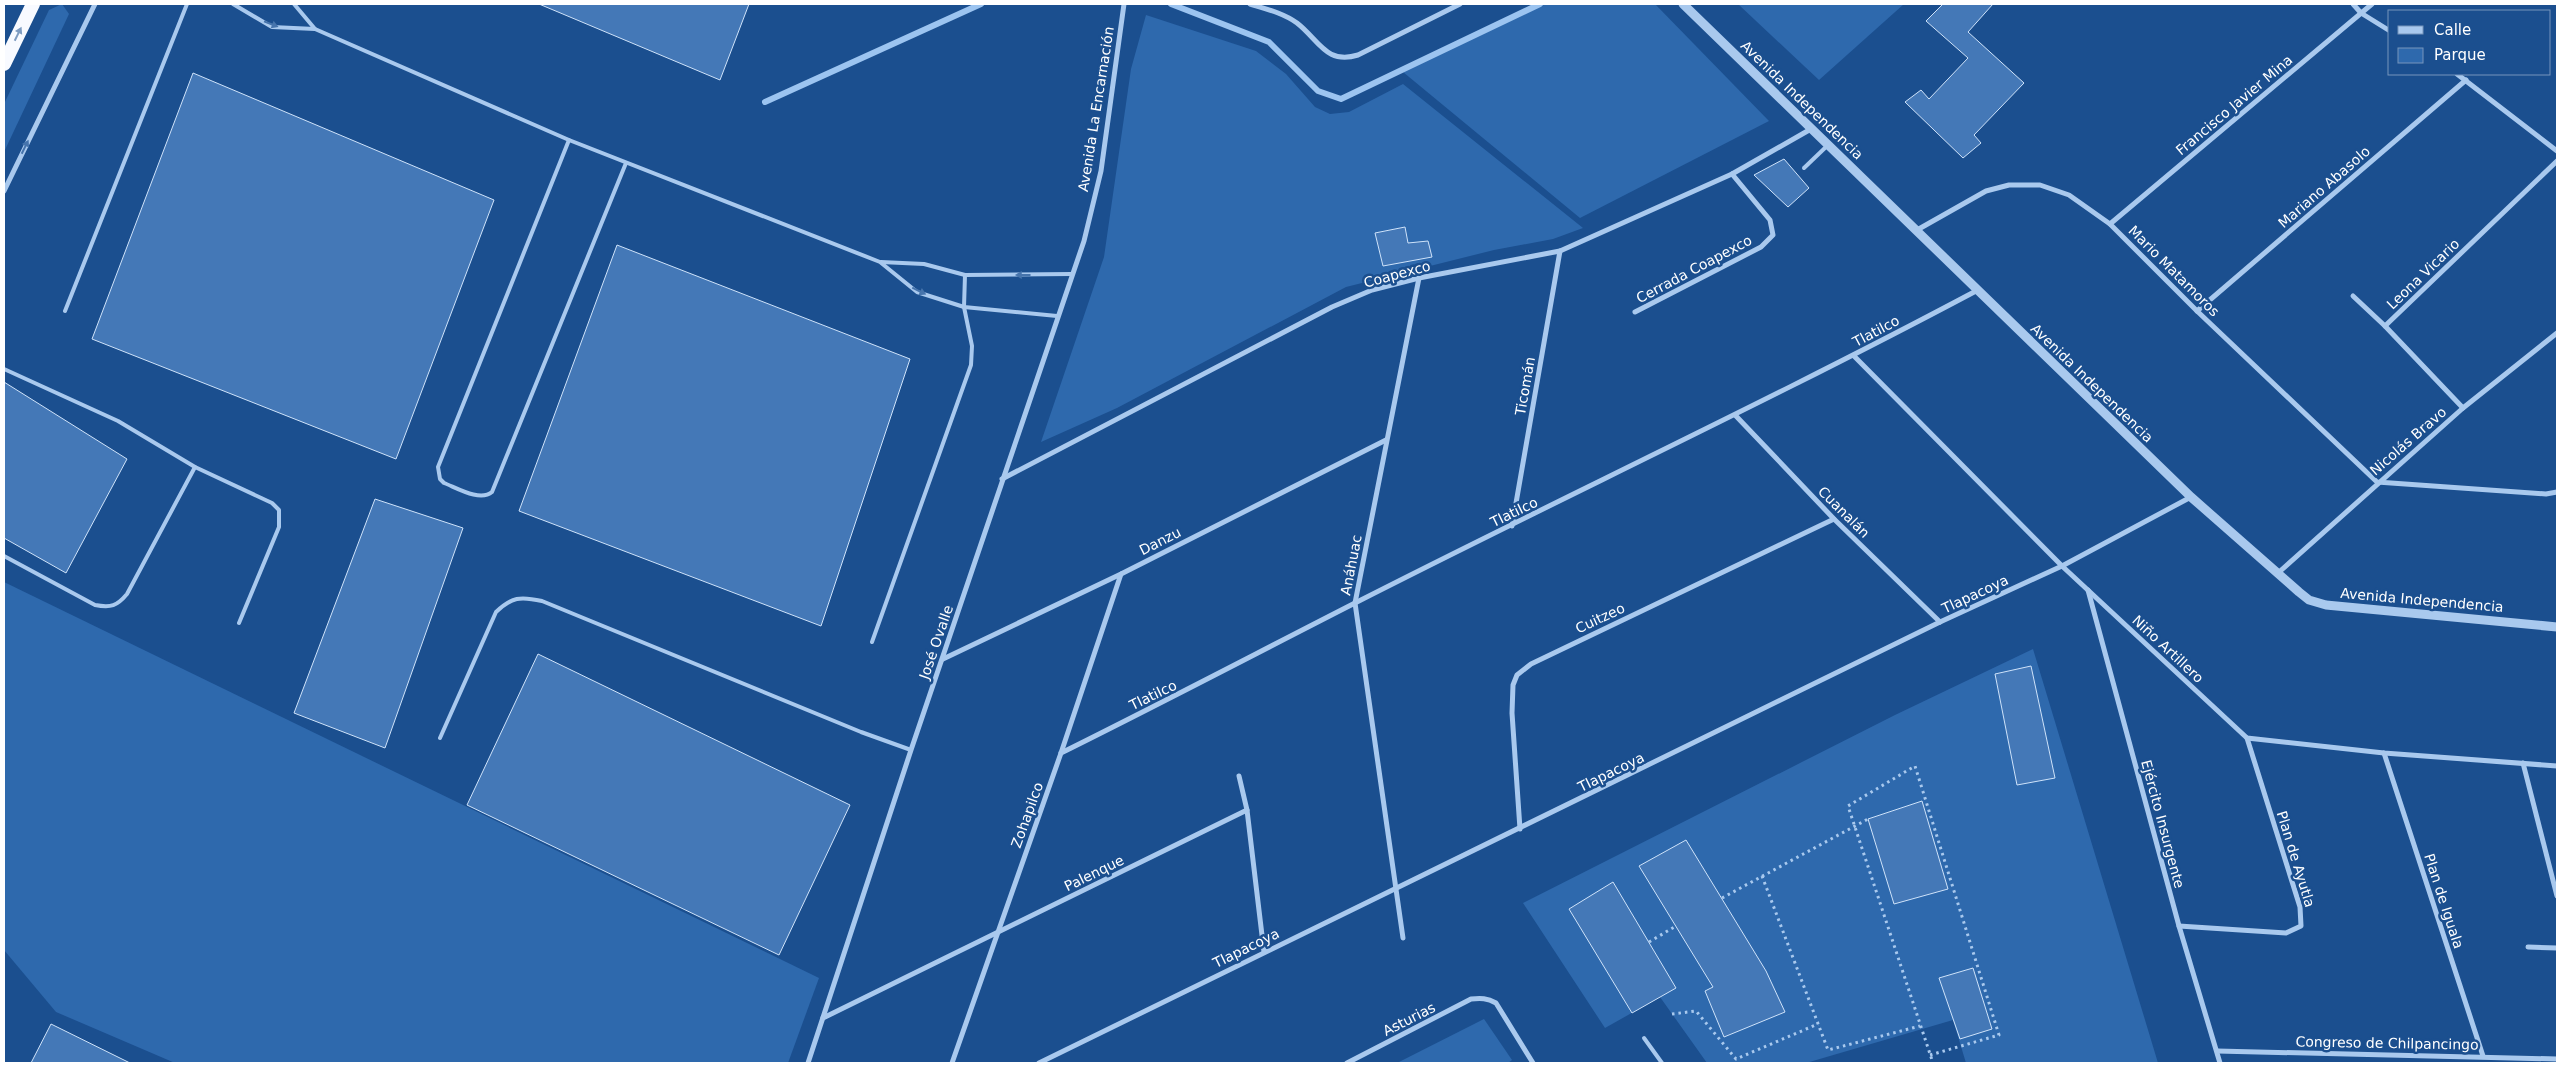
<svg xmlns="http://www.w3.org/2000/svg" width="2561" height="1067" font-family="'DejaVu Sans',sans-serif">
<rect width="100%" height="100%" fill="#1b4f8f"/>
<g fill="#2e69ad">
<path d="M62,4L69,14L4,152V104L49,10Z"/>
<path d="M1535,4H1655L1769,121L1580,218L1403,72Z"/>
<path d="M1738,4H1904L1819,80Z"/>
<path d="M1146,15L1256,51L1286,74L1315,107L1330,114L1349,112L1403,84L1583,228L1553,239L1494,250L1346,287L1117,408L1041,442L1104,257L1131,69Z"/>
<path d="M4,582L819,978L788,1063H175L56,1012L4,950Z"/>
<path d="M2033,649L2158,1063H1966L1953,1020L1806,1063H1707L1660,997L1605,1028L1523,903L1895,715Z"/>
<path d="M1484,1019L1512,1060L1508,1063H1397Z"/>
</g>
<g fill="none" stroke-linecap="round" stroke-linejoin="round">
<g stroke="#9cc4f0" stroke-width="6">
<path d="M1171,4L1269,42L1318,91L1341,99L1540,4"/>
<path d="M765,102L981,4"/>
</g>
</g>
<g fill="#4478b7" stroke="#cfe3fa">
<path d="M539,4H749L720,80Z"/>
<path d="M1943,4H1993L1968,32L2024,83L1974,135L1981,143L1963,158L1905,102L1921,90L1929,99L1968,58L1926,21Z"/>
<path d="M193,73L494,200L396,459L92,339Z"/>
<path d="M1784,159L1809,188L1788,207L1754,175Z"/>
<path d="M1405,227L1408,243L1428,241L1432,257L1383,266L1375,233Z"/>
<path d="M617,245L910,359L821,626L519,511Z"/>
<path d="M4,382L127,459L66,573L4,538Z"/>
<path d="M375,499L463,528L385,748L294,713Z"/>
<path d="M538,654L850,805L779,955L467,805Z"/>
<path d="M2031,666L2055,778L2017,785L1995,674Z"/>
<path d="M1922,801L1948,889L1894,904L1868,819Z"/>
<path d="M1686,840L1766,971L1785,1012L1724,1037L1705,991L1713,987L1639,866Z"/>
<path d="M1613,882L1676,988L1632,1013L1569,909Z"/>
<path d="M1973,968L1992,1029L1960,1039L1939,978Z"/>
<path d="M51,1024L130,1063H31Z"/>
</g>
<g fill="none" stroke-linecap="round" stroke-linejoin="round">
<g stroke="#a9c9ee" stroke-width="3" stroke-dasharray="2.5 4" stroke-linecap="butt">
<path d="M1762,876L1828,1050L1920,1026"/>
<path d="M1722,898L1868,819"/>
<path d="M1649,942L1676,926"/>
<path d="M1672,1014L1696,1011L1736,1059L1818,1024"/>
<path d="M1930,1055L1999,1035L1915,766L1848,806L1933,1063"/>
</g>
<g stroke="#a9c9ee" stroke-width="4">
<path d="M233,4L272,27L315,29L569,140L880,262L917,292L964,307L1057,316"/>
<path d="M294,4L315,29"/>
<path d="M569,140L438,467L440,479L444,483C457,488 480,502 492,492L626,163"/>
<path d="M1804,168L1828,145"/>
<path d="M881,262L924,264L965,275L1072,274"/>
<path d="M65,311L187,4"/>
<path d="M4,369L118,421L195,467L272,503L279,510V527L239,623"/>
<path d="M4,556L95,605C111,608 117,606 127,594L195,467"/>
<path d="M872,642L971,365L972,346L964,307L965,275"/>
<path d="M440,738L496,612C512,597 520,596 542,601L861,732L911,750"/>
<path d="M1644,1038L1662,1063"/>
</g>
<g stroke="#a9c9ee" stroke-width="5">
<path d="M1250,4C1266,9 1283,13 1297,23C1319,40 1326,65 1358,55L1460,4"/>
<path d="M2353,4L2361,13L2390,31"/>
<path d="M2457,74L2557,151"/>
<path d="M4,191L95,4"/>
<path d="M2110,224L2372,4"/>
<path d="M1917,230L1986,191L2009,185H2040L2069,195L2110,224L2197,311L2377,482L2546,494L2557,492"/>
<path d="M2353,296L2385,326L2463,408"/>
<path d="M2197,311L2466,80"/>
<path d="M1635,312L1761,247L1773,235L1770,220L1732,174"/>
<path d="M2385,326L2557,161"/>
<path d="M1854,356L2062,566L2247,738L2384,753L2557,766"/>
<path d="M1736,416L1834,519L1940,622"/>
<path d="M1002,479L1332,307L1372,290L1419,278L1560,251L1732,174L1811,129"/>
<path d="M1512,526L1560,251"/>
<path d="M2278,573L2463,408L2557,333"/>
<path d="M2088,590L2179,926L2220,1063"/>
<path d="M943,659L1121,574L1386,440"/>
<path d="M1061,753C1160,704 1257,653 1355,603C1561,498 1771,400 1976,291"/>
<path d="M2384,753L2483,1056"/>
<path d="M2523,763L2557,896"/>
<path d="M1239,776L1247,810L1264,952"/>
<path d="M1520,829L1512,713L1513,685L1517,675L1531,664L1834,519"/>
<path d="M2179,926L2286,933L2301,926L2300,907L2247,738"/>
<path d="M1403,938L1355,603L1419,278"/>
<path d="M2528,947L2557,948"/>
<path d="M823,1018L1247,810"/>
<path d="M2217,1051L2557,1059"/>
<path d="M808,1063L911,750L1084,241L1101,171L1124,4"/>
<path d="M952,1063L1061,753L1121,574"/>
<path d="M1039,1063L1940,622L2062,566L2191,497"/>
<path d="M1347,1063L1471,999C1481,998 1487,998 1496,1003L1533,1063"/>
</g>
<path stroke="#a9c9ee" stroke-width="9" d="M1683,4L2191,497L2299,592L2309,600L2326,605L2557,627"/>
<path stroke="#f8faff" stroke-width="14" d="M4,64L33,4"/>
</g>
<defs><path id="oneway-solid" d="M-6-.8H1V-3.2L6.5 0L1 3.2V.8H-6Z" transform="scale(1.25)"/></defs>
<g fill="#4674ac">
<use href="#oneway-solid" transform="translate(271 24) rotate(21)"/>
<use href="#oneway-solid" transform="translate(25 147) rotate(-64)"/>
<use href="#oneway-solid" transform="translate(1023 275) rotate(180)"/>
<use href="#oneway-solid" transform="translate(919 291) rotate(26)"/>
</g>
<use fill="#7e9cc1" href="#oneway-solid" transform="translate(18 34) rotate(-64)"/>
<g text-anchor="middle" stroke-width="5" stroke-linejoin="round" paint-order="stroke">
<g font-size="14" fill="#fff" stroke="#1b4f8f">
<text transform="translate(1802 100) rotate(44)" y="5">Avenida Independencia</text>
<text transform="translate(2234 105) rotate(-40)" y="5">Francisco Javier Mina</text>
<text transform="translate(1096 109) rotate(-81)" y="5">Avenida La Encarnación</text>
<text transform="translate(2324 187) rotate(-41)" y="5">Mariano Abasolo</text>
<text transform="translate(1694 269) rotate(-28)" y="5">Cerrada Coapexco</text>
<text transform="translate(2174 271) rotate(45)" y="5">Mario Matamoros</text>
<text transform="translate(1397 274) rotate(-15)" y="5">Coapexco</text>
<text transform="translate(2423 274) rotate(-44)" y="5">Leona Vicario</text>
<text transform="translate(1876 331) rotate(-28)" y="5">Tlatilco</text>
<text transform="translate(2092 383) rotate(44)" y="5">Avenida Independencia</text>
<text transform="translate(1525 386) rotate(-80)" y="5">Ticomán</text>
<text transform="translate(2408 441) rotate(-41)" y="5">Nicolás Bravo</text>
<text transform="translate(1514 512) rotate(-26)" y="5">Tlatilco</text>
<text transform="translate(1844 512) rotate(45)" y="5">Cuanalán</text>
<text transform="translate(1160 541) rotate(-27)" y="5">Danzu</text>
<text transform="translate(1351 565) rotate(-79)" y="5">Anáhuac</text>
<text transform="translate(1975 594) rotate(-25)" y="5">Tlapacoya</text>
<text transform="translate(2422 600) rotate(5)" y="5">Avenida Independencia</text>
<text transform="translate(1600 618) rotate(-25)" y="5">Cuitzeo</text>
<text transform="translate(936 642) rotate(-71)" y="5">José Ovalle</text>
<text transform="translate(2168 649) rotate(43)" y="5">Niño Artillero</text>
<text transform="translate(1153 695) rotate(-26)" y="5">Tlatilco</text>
<text transform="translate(1611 772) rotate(-26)" y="5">Tlapacoya</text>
<text transform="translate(1027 815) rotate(-70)" y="5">Zohapilco</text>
<text transform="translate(2163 824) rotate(75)" y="5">Ejército Insurgente</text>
<text transform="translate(2296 859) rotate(73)" y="5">Plan de Ayutla</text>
<text transform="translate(1094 873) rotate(-26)" y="5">Palenque</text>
<text transform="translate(2444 901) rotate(72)" y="5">Plan de Iguala</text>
<text transform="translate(1246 948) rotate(-26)" y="5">Tlapacoya</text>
<text transform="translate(1409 1019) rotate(-27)" y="5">Asturias</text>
<text transform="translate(2387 1043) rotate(1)" y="5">Congreso de Chilpancingo</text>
</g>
</g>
<rect width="2561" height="1067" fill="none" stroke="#ffffff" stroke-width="10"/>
<rect x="2388" y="10" width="162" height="65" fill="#1b4f8f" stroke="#7695bc"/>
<rect x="2398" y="26" width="25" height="8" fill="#a9c9ee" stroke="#7695bc"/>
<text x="2434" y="35" font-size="15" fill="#ffffff">Calle</text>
<rect x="2398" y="48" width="25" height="15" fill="#2e69ad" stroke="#7695bc"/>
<text x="2434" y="60" font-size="15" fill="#ffffff">Parque</text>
</svg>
